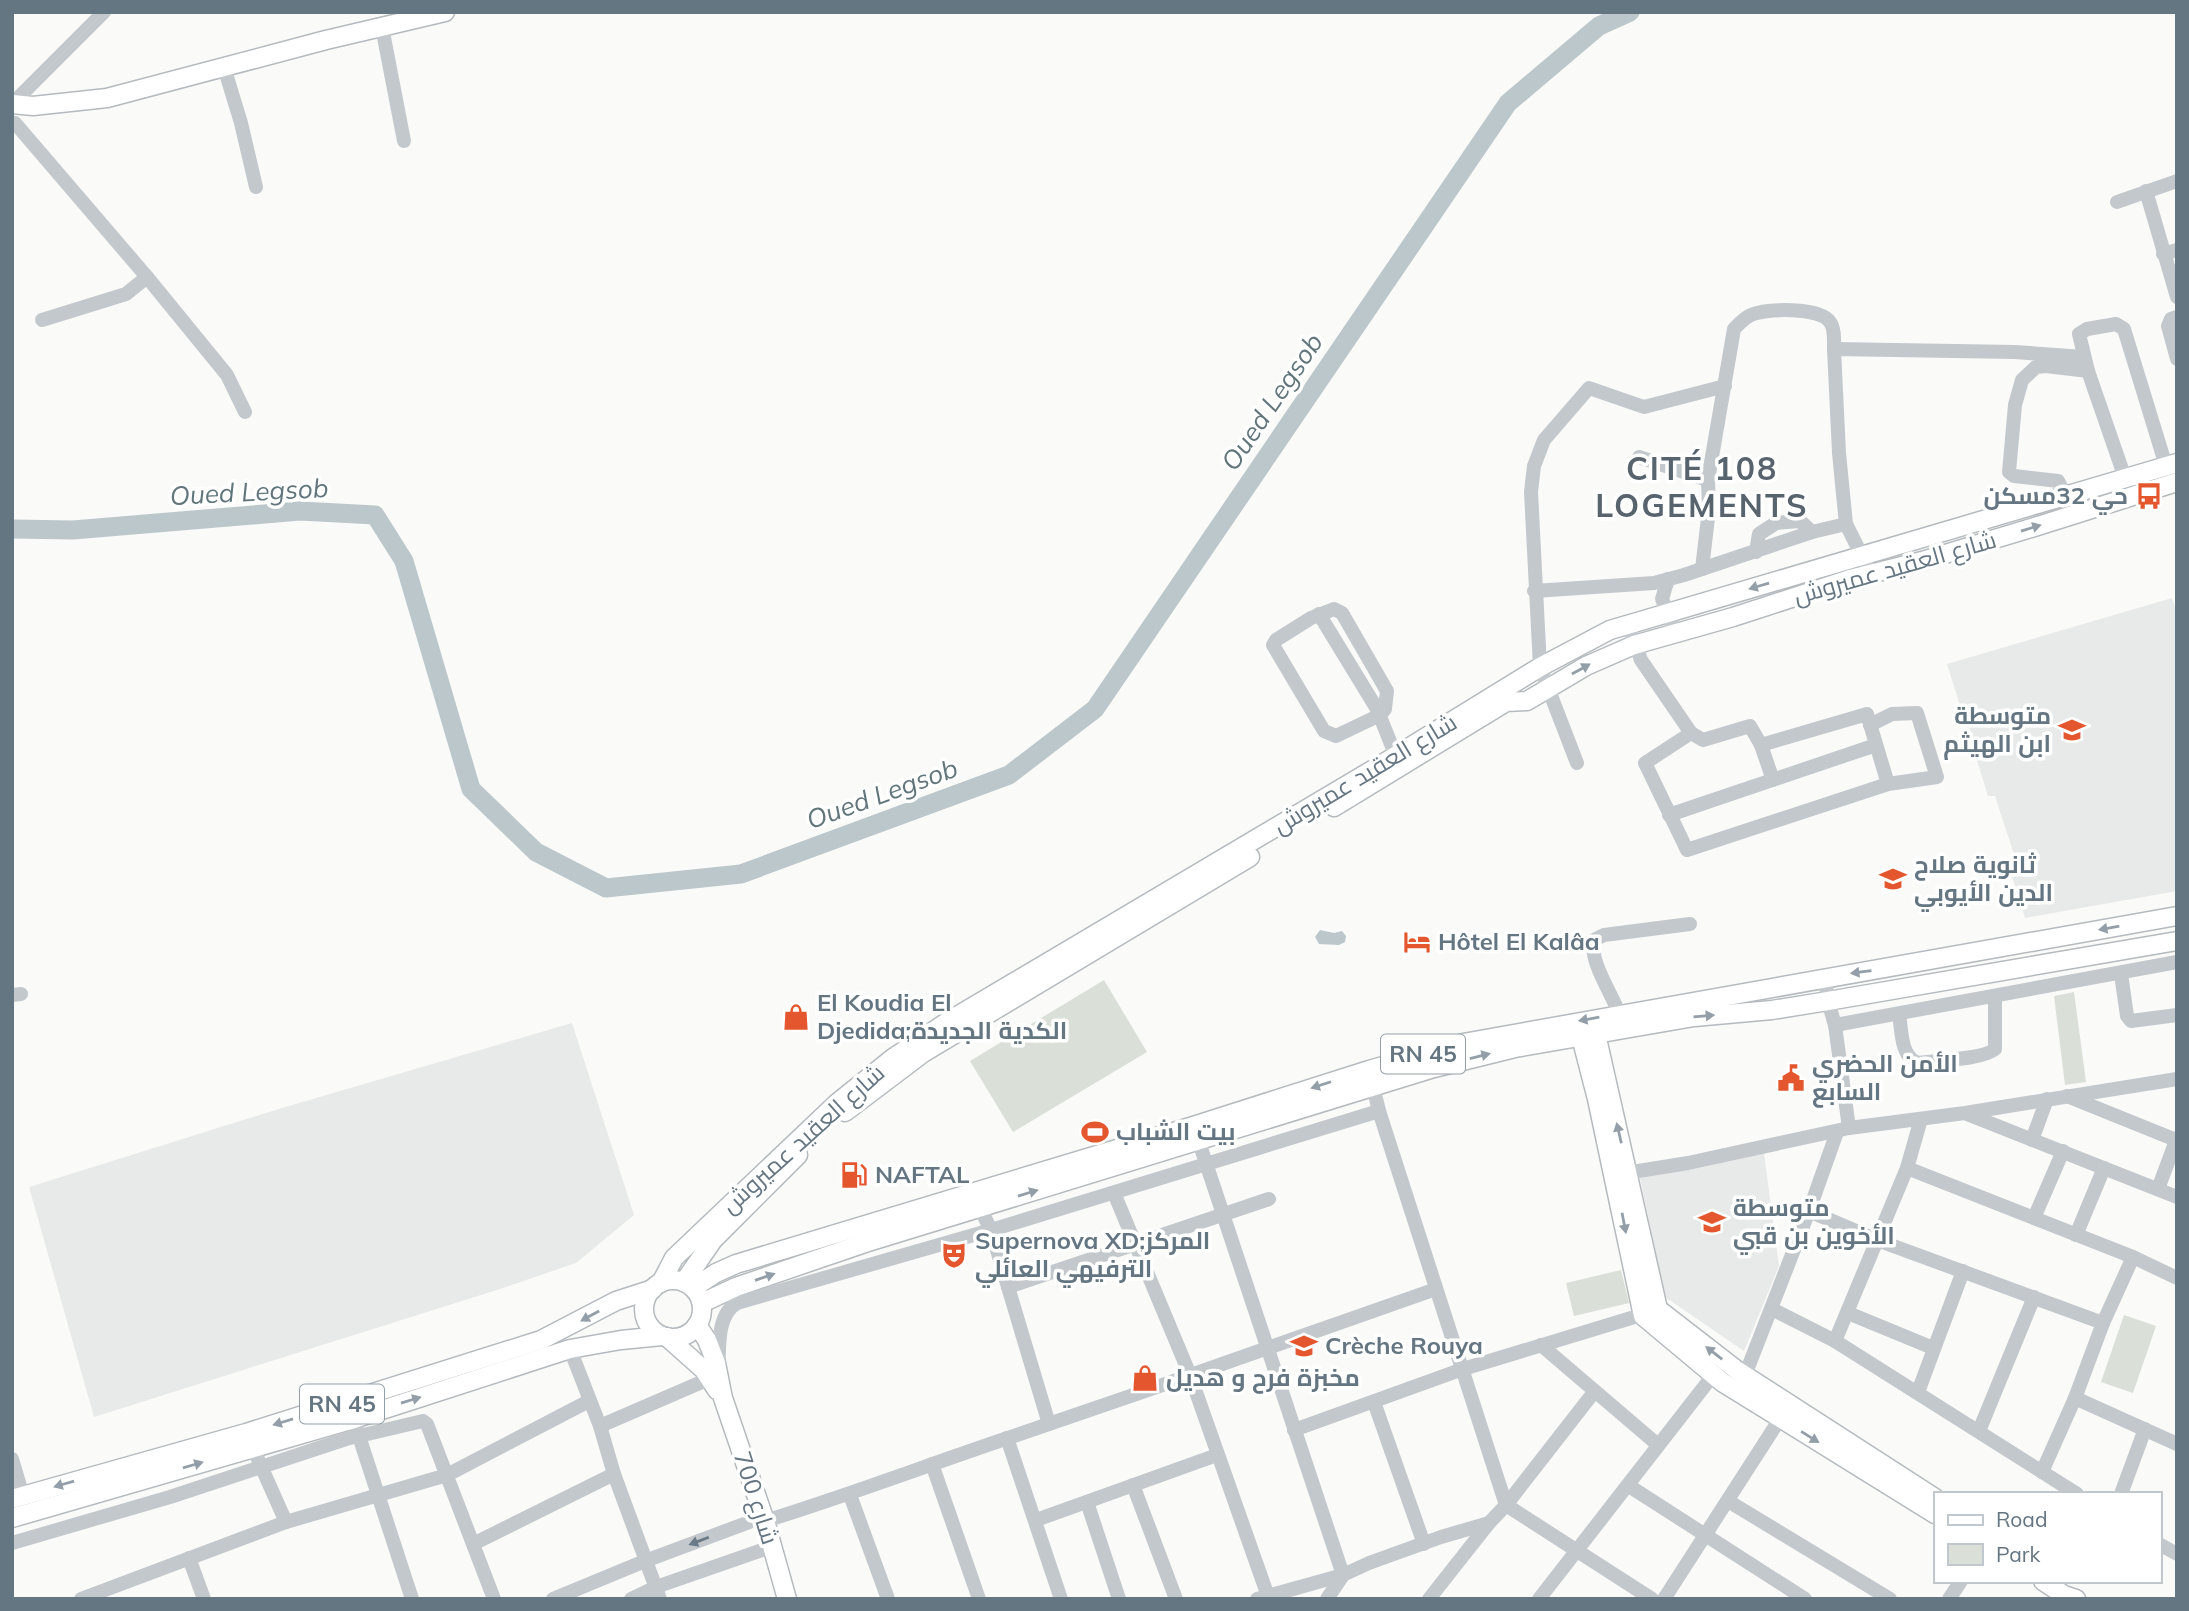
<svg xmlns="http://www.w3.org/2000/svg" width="2189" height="1611" font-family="Mulish,Cairo,sans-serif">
<rect width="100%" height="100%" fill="#fafaf8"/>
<g fill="#e8e9e9">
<path d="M2172,598L2177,613V891L2025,918L2010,870L2018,867L1995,796H1988L1947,664Z"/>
<path d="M572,1023L634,1215L576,1263L497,1290L94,1417L29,1187L282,1108Z"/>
<path d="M1764,1153L1779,1266L1744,1351L1665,1297L1640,1178Z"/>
</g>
<g fill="#dadfd7">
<path d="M1104,980L1147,1052L1013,1132L970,1061Z"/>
<path d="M2074,992L2086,1082L2065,1085L2054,996Z"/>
<path d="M1621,1270L1629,1303L1574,1316L1566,1283Z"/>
<path d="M2124,1315L2156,1326L2133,1393L2101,1382Z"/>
</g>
<path fill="#bbc7cb" d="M1320,930L1334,933L1342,931L1346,936L1345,942L1339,945L1319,944L1315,937Z"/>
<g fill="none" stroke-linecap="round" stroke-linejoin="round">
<path stroke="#bbc7cb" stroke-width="19" d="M12,529L73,530L300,511L375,515L404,561L471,789L536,852L606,888L741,874L1009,775L1095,709L1508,103L1599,26L1630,12"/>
<defs>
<g id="major">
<path d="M12,104L33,106L107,98L326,40L445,12"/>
<path d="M1334,807L1506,702L1527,701L1586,666L1634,645L1733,617L1850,579L1922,561L2041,525L2177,482"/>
<path d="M1596,1034L1658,1309L1738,1371L1935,1498"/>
<path d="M1581,1037L1597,1099L1643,1316L1722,1382L1935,1514"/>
<path d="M845,1112L923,1053L1250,857"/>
<circle cx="673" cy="1309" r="29"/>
<path d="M684,1282L713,1240L798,1155"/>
<path d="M661,1283L674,1258L836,1104L893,1058L947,1022L1379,766L1540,667L1610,630L2177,463"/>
<path d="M693,1288L716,1273L736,1264L1193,1126L1369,1070L1463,1043L2177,916"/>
<path d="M702,1303L736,1287L865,1243L1434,1068L1515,1048L1694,1017L1772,1010L1828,1001L2177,941"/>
<path d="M697,1325L707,1340L716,1363L723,1398L765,1521L787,1599"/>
<path d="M667,1337L704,1370L717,1390"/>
<path d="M12,1499L246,1433L541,1340L616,1301L653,1289"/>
<path d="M12,1518L354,1419L570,1349L621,1340L662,1336"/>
<path d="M2043,1581L2064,1595L2076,1599"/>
</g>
</defs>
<use href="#major" stroke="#b5babe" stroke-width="21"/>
<g stroke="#c3c8cc" stroke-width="14">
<path d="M382,27L404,141"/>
<path d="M224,67L241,123L256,187"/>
<path d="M12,104L104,12"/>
<path d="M15,123L147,277L227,375L245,412"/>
<path d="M2146,191L2177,297"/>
<path d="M2117,202L2177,181"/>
<path d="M2163,254L2177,250"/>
<path d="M2177,317L2171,319L2168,326L2177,359"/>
<path d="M42,320L126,294L147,277"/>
<path d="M1639,457L1708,480"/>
<path d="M2125,478L2088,371L2079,334L2087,329L2116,324L2124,329L2166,466"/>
<path d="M2066,496L2058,481L2014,476L2009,472L2015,405L2022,380L2036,367L2046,366L2088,371"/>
<path d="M1756,552L1759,534L1776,523L1800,521L1812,532"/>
<path d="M1866,564L1846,524L1839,453L1834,349L2015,352L2084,357"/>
<path d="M1702,569L1709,509L1708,480L1734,329C1739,324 1744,318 1751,315C1766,308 1820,307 1830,322C1835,329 1834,341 1834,349"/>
<path d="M1668,579L1662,599L1676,632"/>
<path d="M1534,591L1654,583L1684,575L1812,532L1846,524"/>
<path d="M1334,609L1342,613L1387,691L1385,709L1380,715L1336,736L1324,731L1273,645L1276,640L1311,618Z"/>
<path d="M1319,614L1377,709L1399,764"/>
<path d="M1628,624L1641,660L1691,733"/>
<path d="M1761,745L1867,714L1888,784"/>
<path d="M1577,763L1540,667L1531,492L1534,466L1544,440L1589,388L1644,407L1725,386"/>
<path d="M1773,780L1761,745L1750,726L1703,740L1691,733L1645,763L1687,850L1888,784L1937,777L1917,713L1892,714L1870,725"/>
<path d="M1669,815L1876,745"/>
<path d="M2121,974L2127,1016L2131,1021L2177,1015"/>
<path d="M1825,978L1828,1001L1835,1025L1849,1128"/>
<path d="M12,995L21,994"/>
<path d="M1899,1014C1902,1031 1900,1054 1917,1063C1935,1060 1982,1060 1995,1049V997"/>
<path d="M1623,1024C1617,1000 1588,963 1594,940L1604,935L1690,924"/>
<path d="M1835,1025L2177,962"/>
<path d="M1371,1078L1379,1111L1506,1505"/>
<path d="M2067,1096L2176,1140"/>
<path d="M1967,1114L2177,1197"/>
<path d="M1195,1130L1343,1575L1327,1599"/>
<path d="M2032,1140L2047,1099"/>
<path d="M1907,1168L1921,1119"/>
<path d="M1620,1174L1688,1163L1849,1128L1965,1113L2177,1079"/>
<path d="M2158,1189L2177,1138"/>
<path d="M1114,1193L1190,1375L1269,1599"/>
<path d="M980,1208L991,1230L1049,1424"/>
<path d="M1809,1211L1877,1240L2103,1323L2075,1398L2177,1444"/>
<path d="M2034,1218L2063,1151"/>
<path d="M2076,1235L2104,1168"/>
<path d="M1008,1287L1269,1199"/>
<path d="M1772,1309L1835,1341L2077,1494"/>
<path d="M1848,1313L1933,1348"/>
<path d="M2103,1323L2133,1257"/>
<path d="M1835,1341L1907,1168L2133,1257L2177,1278"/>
<path d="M1541,1345L1658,1445"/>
<path d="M570,1349L600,1426L614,1474L660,1599"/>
<path d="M1742,1383L1809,1211L1837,1132"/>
<path d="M1918,1392L1963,1271"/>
<path d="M1374,1402L1424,1544"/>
<path d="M600,1426L718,1375C720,1353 715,1315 737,1303L991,1230L1379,1111"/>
<path d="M356,1427L412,1599"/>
<path d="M1294,1430L1463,1369L1651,1312"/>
<path d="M1979,1431L2034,1297"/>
<path d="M1007,1438L1061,1599"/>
<path d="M253,1448L286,1522"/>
<path d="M12,1459L23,1496"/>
<path d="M932,1464L979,1599"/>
<path d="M2042,1472L2075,1398"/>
<path d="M1133,1485L1176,1599"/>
<path d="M1629,1486L1805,1599"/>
<path d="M2121,1494L2145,1429"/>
<path d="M850,1495L888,1599"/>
<path d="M1728,1501L1890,1599"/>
<path d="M1087,1502L1119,1599"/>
<path d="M1506,1505L1594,1392"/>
<path d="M1036,1520L1217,1455"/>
<path d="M765,1521C846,1496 925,1466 1005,1439C1149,1390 1293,1340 1436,1289"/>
<path d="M12,1543L170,1497L346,1439L423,1421L427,1424L494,1599"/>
<path d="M473,1544L614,1474"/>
<path d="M2159,1544L2177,1554"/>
<path d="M189,1558L204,1599"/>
<path d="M81,1599L286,1522L447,1475L589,1401"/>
<path d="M553,1599L645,1561L763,1517"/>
<path d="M631,1599L656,1587L771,1547"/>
<path d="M1257,1599L1343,1575L1369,1563L1441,1537L1489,1523"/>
<path d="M1429,1599L1489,1523L1506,1505L1652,1599"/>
<path d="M1539,1599L1714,1374"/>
<path d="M1664,1599L1785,1411"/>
<path d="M1949,1599L1961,1581"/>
</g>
<use href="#major" stroke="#fff" stroke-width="18"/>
</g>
<defs><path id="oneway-solid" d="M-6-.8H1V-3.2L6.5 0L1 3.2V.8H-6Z" transform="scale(1.75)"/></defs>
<g fill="#939fa8">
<use href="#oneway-solid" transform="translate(2031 528) rotate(-17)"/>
<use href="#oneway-solid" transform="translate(1759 586) rotate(164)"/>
<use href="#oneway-solid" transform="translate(1581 669) rotate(-29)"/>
<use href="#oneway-solid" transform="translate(2109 928) rotate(170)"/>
<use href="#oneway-solid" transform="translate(1861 972) rotate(173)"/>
<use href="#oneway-solid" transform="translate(1704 1016) rotate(-5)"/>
<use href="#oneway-solid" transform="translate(1589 1019) rotate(170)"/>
<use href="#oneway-solid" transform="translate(1480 1056) rotate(-14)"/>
<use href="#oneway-solid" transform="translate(1321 1085) rotate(162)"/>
<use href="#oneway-solid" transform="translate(1619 1133) rotate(-103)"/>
<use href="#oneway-solid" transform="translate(1028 1193) rotate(-17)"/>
<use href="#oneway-solid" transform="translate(1624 1223) rotate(79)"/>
<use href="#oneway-solid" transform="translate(765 1277) rotate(-19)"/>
<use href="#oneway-solid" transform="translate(590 1316) rotate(151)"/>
<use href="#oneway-solid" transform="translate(1714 1353) rotate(-142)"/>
<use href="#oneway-solid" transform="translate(411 1400) rotate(-17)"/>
<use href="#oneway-solid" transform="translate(283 1422) rotate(163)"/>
<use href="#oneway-solid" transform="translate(1810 1437) rotate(32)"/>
<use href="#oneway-solid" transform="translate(193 1465) rotate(-16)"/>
<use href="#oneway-solid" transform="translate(64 1484) rotate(164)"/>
</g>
<use fill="#6a7a87" href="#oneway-solid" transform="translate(699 1541) rotate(159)"/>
<defs>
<symbol id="bus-bare" viewBox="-9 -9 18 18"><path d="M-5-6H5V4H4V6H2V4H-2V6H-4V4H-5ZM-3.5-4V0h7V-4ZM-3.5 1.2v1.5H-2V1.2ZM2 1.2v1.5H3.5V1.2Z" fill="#e4572e" stroke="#fff" stroke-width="2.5" paint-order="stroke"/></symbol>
<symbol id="school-bare" viewBox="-9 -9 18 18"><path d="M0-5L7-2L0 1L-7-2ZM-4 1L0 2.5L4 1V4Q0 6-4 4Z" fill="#e4572e" stroke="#fff" stroke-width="2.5" paint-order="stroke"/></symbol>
<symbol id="hotel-bare" viewBox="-9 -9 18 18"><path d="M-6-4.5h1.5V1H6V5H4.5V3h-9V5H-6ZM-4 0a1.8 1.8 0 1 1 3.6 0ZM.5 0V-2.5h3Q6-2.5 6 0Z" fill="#e4572e" stroke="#fff" stroke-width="2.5" paint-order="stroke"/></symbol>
<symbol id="shop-bare" viewBox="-9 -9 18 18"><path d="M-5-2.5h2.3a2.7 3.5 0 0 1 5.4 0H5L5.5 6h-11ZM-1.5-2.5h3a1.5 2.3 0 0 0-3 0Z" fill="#e4572e" stroke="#fff" stroke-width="2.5" paint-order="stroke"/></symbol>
<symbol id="civic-bare" viewBox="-9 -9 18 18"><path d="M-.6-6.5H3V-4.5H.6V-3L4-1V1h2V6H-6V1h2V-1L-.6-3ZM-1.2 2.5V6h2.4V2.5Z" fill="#e4572e" stroke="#fff" stroke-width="2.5" paint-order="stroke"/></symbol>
<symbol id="stadium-bare" viewBox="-9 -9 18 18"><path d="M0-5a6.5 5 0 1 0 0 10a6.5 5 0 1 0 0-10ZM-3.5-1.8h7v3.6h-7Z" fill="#e4572e" stroke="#fff" stroke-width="2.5" paint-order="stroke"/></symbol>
<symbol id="fuel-bare" viewBox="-9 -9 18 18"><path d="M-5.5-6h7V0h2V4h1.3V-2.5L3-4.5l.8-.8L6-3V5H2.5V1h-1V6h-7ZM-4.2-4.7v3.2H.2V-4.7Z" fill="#e4572e" stroke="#fff" stroke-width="2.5" paint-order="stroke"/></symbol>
<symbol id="theatre-bare" viewBox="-9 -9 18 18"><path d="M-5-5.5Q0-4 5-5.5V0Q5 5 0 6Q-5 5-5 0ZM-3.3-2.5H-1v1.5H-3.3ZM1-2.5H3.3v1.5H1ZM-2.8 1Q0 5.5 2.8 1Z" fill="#e4572e" stroke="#fff" stroke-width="2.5" paint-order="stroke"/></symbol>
</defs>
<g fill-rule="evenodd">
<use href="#bus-bare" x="2130" y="477" width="38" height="38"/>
<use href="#school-bare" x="2053" y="711" width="38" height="38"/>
<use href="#school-bare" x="1874" y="860" width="38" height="38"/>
<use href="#hotel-bare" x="1398" y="923" width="38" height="38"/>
<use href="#shop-bare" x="777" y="998" width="38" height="38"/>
<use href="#civic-bare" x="1772" y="1059" width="38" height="38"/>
<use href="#stadium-bare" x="1076" y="1113" width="38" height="38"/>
<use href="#fuel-bare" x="835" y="1156" width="38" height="38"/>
<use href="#school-bare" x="1693" y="1203" width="38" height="38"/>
<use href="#theatre-bare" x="935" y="1236" width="38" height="38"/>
<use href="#school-bare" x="1285" y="1327" width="38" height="38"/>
<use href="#shop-bare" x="1126" y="1359" width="38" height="38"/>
</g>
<g text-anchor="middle" stroke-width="7" stroke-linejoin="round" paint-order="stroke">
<g fill="#fff" stroke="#939fa8" stroke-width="2">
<rect x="1381" y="1034.5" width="84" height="39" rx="5"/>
<rect x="300" y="1384.5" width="84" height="39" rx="5"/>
</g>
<g font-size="23" font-weight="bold" fill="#657683">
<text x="1423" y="1062">RN 45</text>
<text x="342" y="1412">RN 45</text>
</g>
<g font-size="24" font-weight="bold" fill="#657683" stroke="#fff" text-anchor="start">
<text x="2128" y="504" text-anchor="end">حي 32مسكن</text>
<text x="2051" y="724" text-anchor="end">متوسطة<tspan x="2051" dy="28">ابن الهيثم</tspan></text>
<text x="1914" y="873">ثانوية صلاح<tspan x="1914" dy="28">الدين الأيوبي</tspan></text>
<text x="1438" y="950">Hôtel El Kalâa</text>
<text x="817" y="1011">El Koudia El<tspan x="817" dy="28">Djedida;الكدية الجديدة</tspan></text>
<text x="1812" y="1072">الأمن الحضري<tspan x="1812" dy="28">السابع</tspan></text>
<text x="1116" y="1140">بيت الشباب</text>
<text x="875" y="1183">NAFTAL</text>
<text x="1733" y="1216">متوسطة<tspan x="1733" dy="28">الأخوين بن قبي</tspan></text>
<text x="975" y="1249">Supernova XD;المركز<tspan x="975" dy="28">الترفيهي العائلي</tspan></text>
<text x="1325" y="1354">Crèche Rouya</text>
<text x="1166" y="1386">مخبزة فرح و هديل</text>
</g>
<g font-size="24" fill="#657683" stroke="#fff">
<text transform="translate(1895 568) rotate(-16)" y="8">شارع العقيد عميروش</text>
<text transform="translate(1365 774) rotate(-31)" y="8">شارع العقيد عميروش</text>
<text transform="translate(803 1139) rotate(-42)" y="8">شارع العقيد عميروش</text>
<text transform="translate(756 1498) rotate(72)" y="8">شارع 700</text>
</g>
<g font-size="26" font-style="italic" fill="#60757c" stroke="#fff">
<text transform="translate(1272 402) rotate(-56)" y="9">Oued Legsob</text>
<text transform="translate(249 492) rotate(-3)" y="9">Oued Legsob</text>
<text transform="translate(882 794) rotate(-20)" y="9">Oued Legsob</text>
</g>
<g font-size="32" font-weight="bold" letter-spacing="2" fill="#57646e" stroke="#fff">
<text x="1702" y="480">CITÉ 108<tspan x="1702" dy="37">LOGEMENTS</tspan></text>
</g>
</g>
<rect width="2189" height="1611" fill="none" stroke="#657683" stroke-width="28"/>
<rect x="1934" y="1492" width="228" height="91" fill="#ffffff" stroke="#c1c8cd" stroke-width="2"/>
<rect x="1948" y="1515" width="35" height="10" fill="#ffffff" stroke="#c1c8cd" stroke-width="2"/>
<text x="1996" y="1527" font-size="21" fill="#657683">Road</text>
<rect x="1948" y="1544" width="35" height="21" fill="#dadfd7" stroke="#c1c8cd" stroke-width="2"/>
<text x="1996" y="1562" font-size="21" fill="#657683">Park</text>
</svg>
